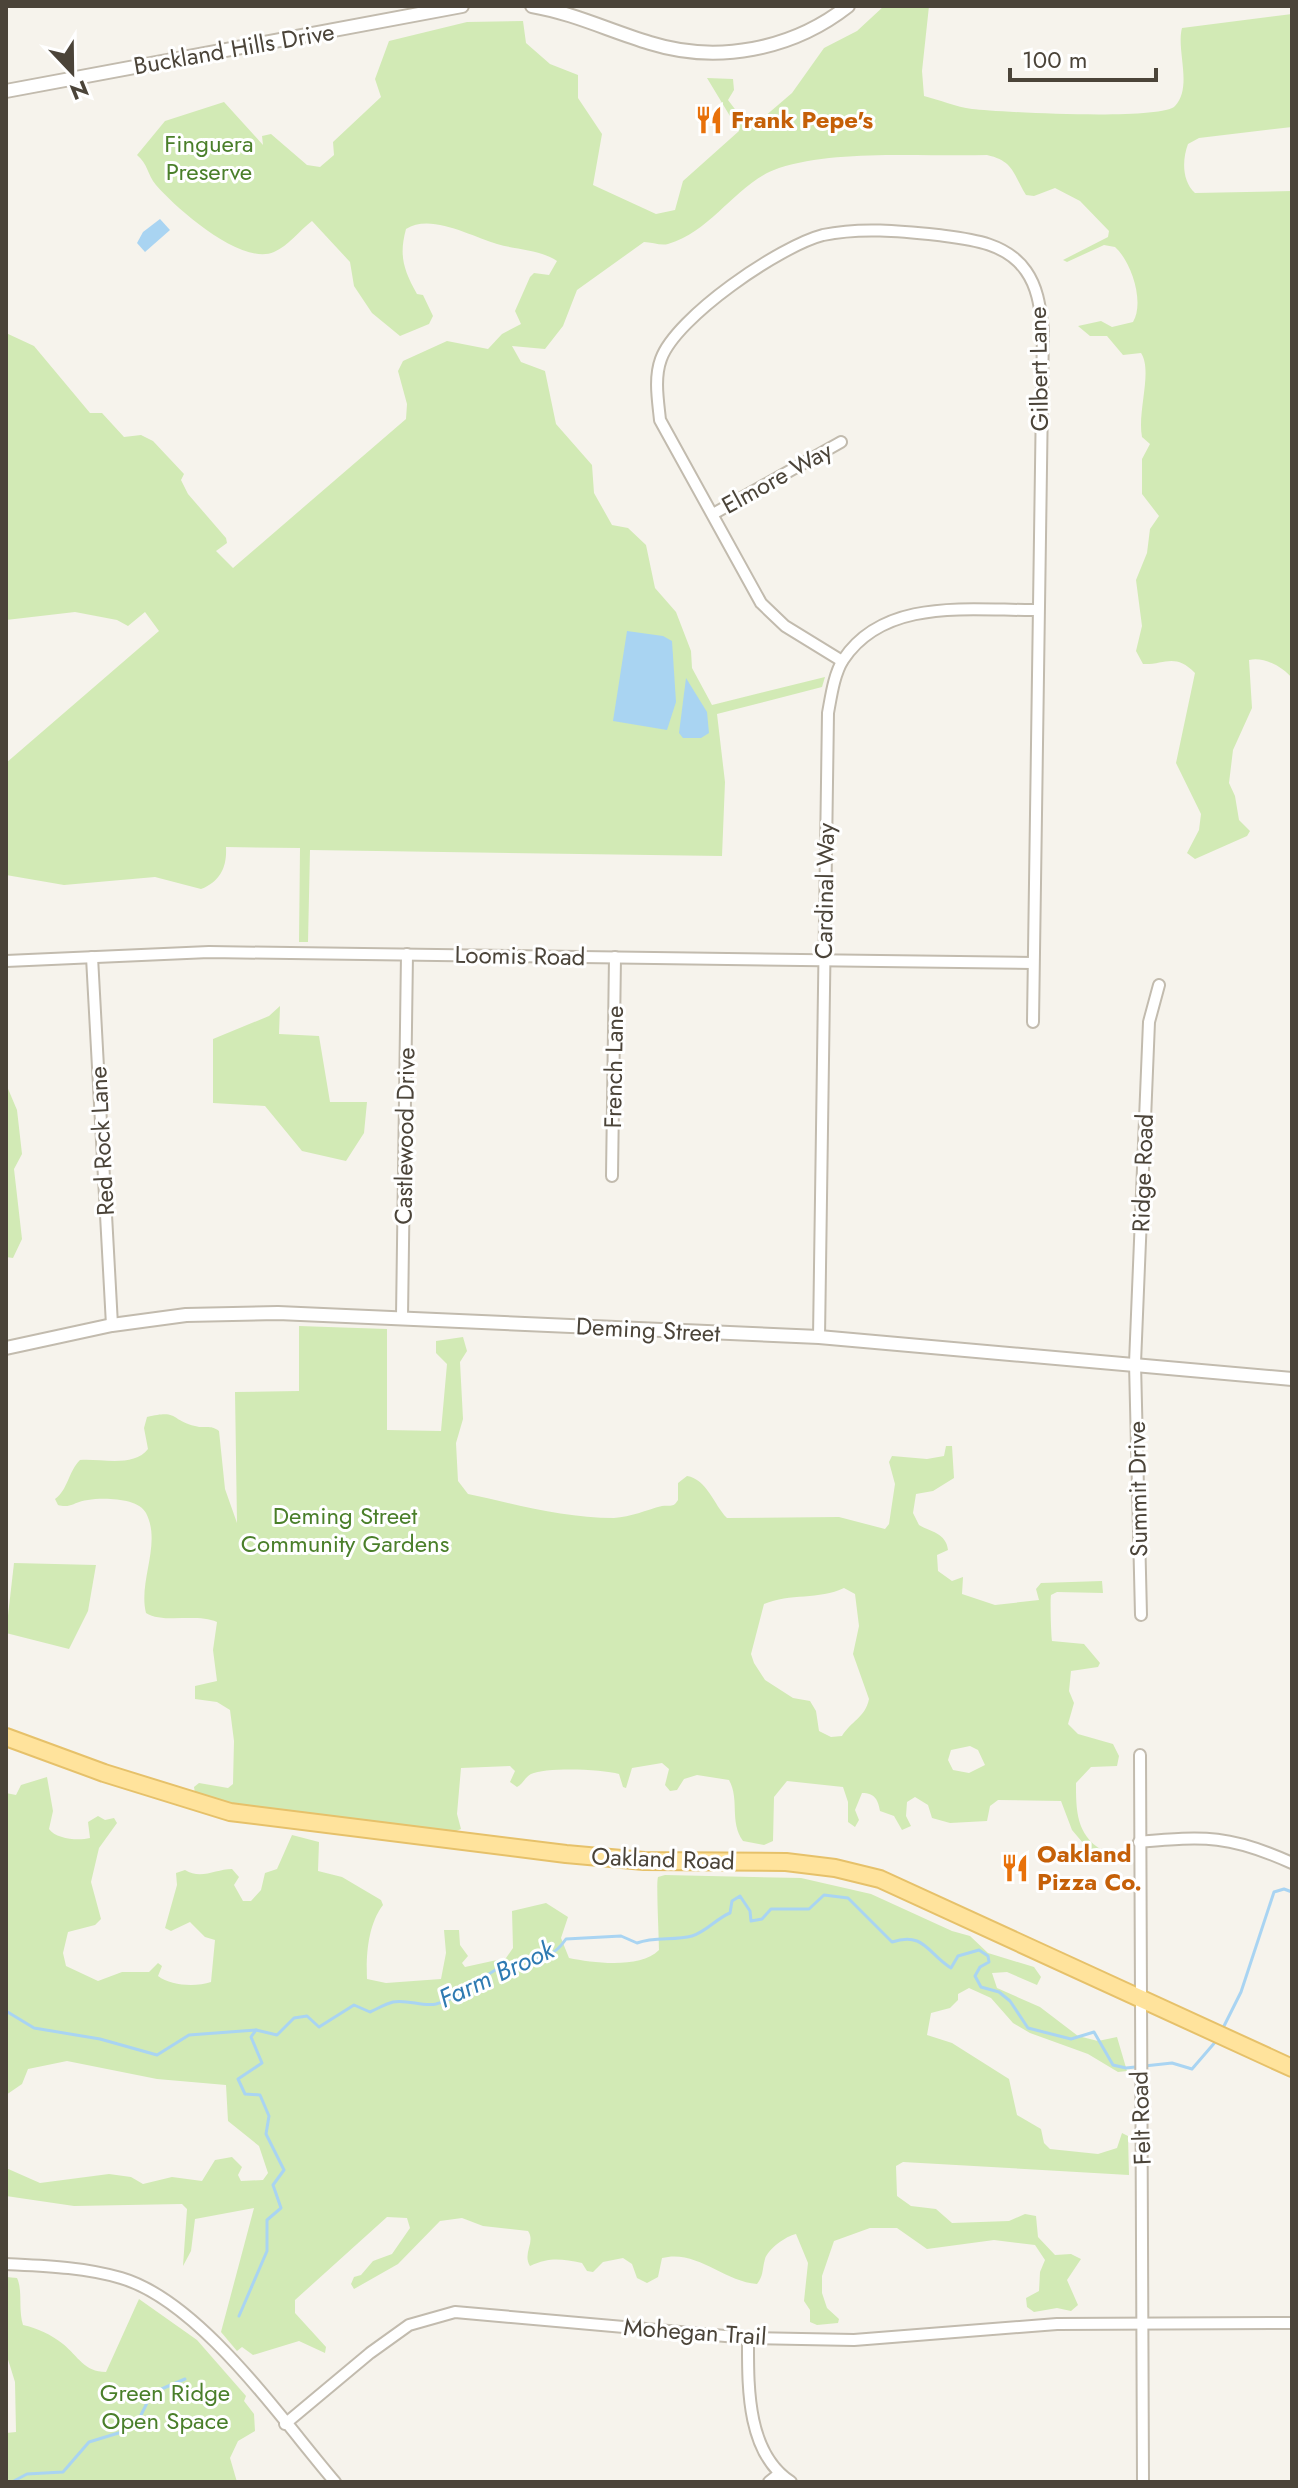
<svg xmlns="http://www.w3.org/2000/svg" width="1298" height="2488" font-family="Jost,sans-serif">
<rect width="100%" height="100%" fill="#f6f3ec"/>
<g fill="#d2eab5" fill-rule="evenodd">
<path d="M884,6H929L922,71L924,96C940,100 956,107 972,109C999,112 1161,121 1175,106C1193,87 1176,50 1182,28L1292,14V127L1199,138L1188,144C1182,160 1182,181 1195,193L1292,191V678C1283,667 1263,656 1249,660L1252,708L1233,750L1229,783L1235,796L1239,820L1250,831L1247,836L1195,859L1187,853L1199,830L1201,814L1176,763L1195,673C1175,652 1164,665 1143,664L1136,651L1142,626L1136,580L1147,553L1150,529L1159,516L1142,494V459L1150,444L1142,437C1137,411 1153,371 1141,353L1123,355L1107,336H1090L1078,326L1101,321L1112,327L1133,322C1145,302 1131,261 1115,247L1104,245L1067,262L1063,260L1108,237L1109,231L1080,201L1055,188L1034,196L1026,195C1013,174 1014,161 987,155C925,157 837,149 779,168C737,182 713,231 668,244C661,246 652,242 644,242L577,290L563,326L545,349L512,346L521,362L545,371L556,424L592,465L594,493L612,525L628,528L646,545L655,588L676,612L691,651L692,668L712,705L825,677L822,687L717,714L725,782L722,856L310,850L308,942H299L300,848L226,847C227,866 221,881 201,889L155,877L64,885L6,875V763L159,631L145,612L128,626L117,620L75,612L6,620V333L34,346L90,413H102L124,437L141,435L153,441L184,474L181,480L188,494L226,538L227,543L216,551L233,568L406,419L407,404L398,371L403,361L447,341L488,349L502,334L521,324L515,311L530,277L534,273L549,275L557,261C539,249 517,250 497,244C472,237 431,213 406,229C399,255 403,269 417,294L423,295L433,316L429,324L400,336L372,313L354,286L350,262L312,221C300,230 288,246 274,252C241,266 176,208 156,185C147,174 148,164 137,155L165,121L224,102L263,145L262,136L271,134L307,165L320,167L334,155L333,142L381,97L375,79L389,41L467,22L523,21L526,43L550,64L578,75V98L602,134L593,185L656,214L675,210L683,181L739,131L707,78L733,79L734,90L728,100L744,121L757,123L792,93L824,48L857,31Z"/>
<path d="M280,1006L279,1034L319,1036L330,1102H367L364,1133L346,1161L302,1151L265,1106L213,1103V1039L269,1016Z"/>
<path d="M6,1084L17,1110L22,1154L14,1169L22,1239L13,1258L6,1257Z"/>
<path d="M299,1326L387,1329V1430L441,1431L447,1364L436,1353V1341L463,1337L467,1351L460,1362L463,1419L456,1443L458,1481L468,1494C515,1504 564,1518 614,1518C631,1517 646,1510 662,1506C671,1505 673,1508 678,1500V1483L687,1476C707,1479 714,1505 727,1518L839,1517L885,1529L889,1524L895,1484L889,1462L892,1456L927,1459L944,1456L946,1446H952L954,1478L933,1491L916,1494L913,1513L919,1525C931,1532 946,1533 948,1550L937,1555L938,1571L952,1581L963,1577L962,1594L995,1605L1039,1600L1036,1589L1041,1583L1102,1581L1103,1593L1057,1592L1051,1595C1050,1601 1051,1633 1052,1641L1084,1644L1100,1663L1098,1667L1071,1671L1069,1691L1074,1703L1068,1724L1078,1734L1113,1744L1119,1756L1117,1766L1091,1767L1076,1783C1076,1809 1076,1835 1102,1850V1857L1094,1856L1072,1830L1061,1801L998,1800L990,1806L987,1821L950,1823L932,1818L928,1805L915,1797L907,1802L906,1816L911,1826L902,1830L894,1816L880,1811C878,1800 875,1793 862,1793L855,1810L859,1820L855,1827L848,1822V1802L843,1787L787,1781L774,1797L773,1841L764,1845L743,1841C729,1821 740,1800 729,1780L697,1775L684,1779L677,1790L670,1791L665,1785L669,1769L662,1763L632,1768L626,1788L623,1787L619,1774C602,1769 546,1767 531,1774C525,1777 523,1784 517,1787L510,1782L515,1771L510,1766L461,1768L457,1814L461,1829L451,1833L233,1809L195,1793L194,1787L199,1783L228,1788L233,1784L234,1741L230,1710L217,1702L195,1699V1686L217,1681L213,1650L217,1622C196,1613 163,1624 146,1613C138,1581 162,1544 146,1513C139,1498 103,1497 88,1500C76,1501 70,1509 58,1505L55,1499C68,1490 68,1472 80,1460C99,1458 134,1468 148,1449L144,1428L147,1417C179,1409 170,1420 195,1426C205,1429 210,1424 219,1431L225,1489L237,1523L235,1392L299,1391ZM844,1588L855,1594L859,1626L853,1654L869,1699C865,1718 851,1721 842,1736L831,1737L819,1731L816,1711L810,1701L793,1698L765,1680L754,1663L751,1654L764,1604C790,1593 819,1600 844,1588ZM970,1746L978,1750L985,1765L969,1773L953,1770L948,1760L951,1750Z"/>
<path d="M14,1563L96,1565L88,1611L69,1649L6,1633Z"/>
<path d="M47,1777L53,1811L49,1829C56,1839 78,1841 90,1838L88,1822L98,1816L105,1820L114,1818L117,1823L99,1848L91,1882L101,1919L95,1925L68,1932L63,1953L66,1966L98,1981L122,1972H149L158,1963L162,1966L158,1976C171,1986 196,1987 211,1982L215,1940L205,1937L190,1922L171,1931L165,1928L177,1885L176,1873L185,1870C201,1880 216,1869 232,1869L239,1877L234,1885L243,1901H251L261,1890L265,1873L277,1869L292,1835L319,1842L318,1871L342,1877L381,1900L383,1905C368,1925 366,1954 367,1979L386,1983L441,1979L446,1953L444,1930H459L460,1945L468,1956L462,1963L465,1967L506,1958L513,1948L512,1911L546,1903L568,1917L561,1938L569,1958C594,1963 640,1969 659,1950C659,1937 656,1883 658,1877L665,1875L801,1878L871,1894L952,1931L970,1936L988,1953L1034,1967L1041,1977L1037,1985L1007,1972L992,1973L997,1988L1040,2007L1078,2036L1098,2041L1117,2037L1127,2071L1118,2072L1088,2054L1030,2033L1013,2023L991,1998L969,1988L958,1994V2000L950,2008L931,2013L927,2035L952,2043L1009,2079L1017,2115L1041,2129L1044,2143L1050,2149L1098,2154L1117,2148L1122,2133L1128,2136L1129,2175L903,2162L896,2166L897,2196L911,2206L936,2209L952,2223L1009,2221L1025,2214L1036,2216L1038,2237L1055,2255L1071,2254L1081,2259L1067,2280L1078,2305L1071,2311L1057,2308L1034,2312L1027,2307L1026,2298L1039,2291L1040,2272L1045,2260L1035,2245L994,2240L927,2249L897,2228H870L834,2241L822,2276V2293L827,2308L839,2319L838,2323L817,2325L810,2322V2310L804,2301L808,2263L796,2234C786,2236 768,2249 765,2259C762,2269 764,2275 757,2284C723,2281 696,2249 662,2258L658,2277L647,2283L637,2278L632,2264L623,2258L603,2262L593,2272L587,2271L582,2263C561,2259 550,2257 530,2266C522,2253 536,2242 528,2231L483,2226L462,2218L440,2221L398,2264L354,2289L351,2284L354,2277L361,2275L373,2261L392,2254L410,2228L407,2218L387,2217L295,2300V2313L326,2347L325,2353L299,2341L253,2355L242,2347L237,2351L221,2332L254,2208L195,2219L191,2251L183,2266L187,2209L182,2204L74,2206L6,2196V2168L40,2183L109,2174L131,2177L143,2184L172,2177L202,2181L215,2160L232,2157L242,2167L238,2175L241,2181L263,2180L268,2173L259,2146L228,2121L226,2085L157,2079L67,2061L28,2069L22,2084L6,2095V1793L16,1795L21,1785Z"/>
<path d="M6,2277L17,2278C23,2291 18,2309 23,2325C37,2328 52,2335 63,2344C78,2356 84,2372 106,2372L139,2299L197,2340L246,2396L244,2401L254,2414L255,2431L238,2441L230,2458L237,2482H6V2433L16,2432L15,2382L6,2353Z"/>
</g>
<g fill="#a9d4f2">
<path d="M160,219L170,230L145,252L137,243L143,232Z"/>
<path d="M627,631L663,636L672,641L676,702L667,730L613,721Z"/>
<path d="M686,678L707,712L709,733L701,738H683L679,733Z"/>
</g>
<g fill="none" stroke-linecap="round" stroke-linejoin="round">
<g stroke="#a9d4f2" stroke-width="3">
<path d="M6,2011L34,2028L100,2039L157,2055L189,2035L256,2030"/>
<path d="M1222,2030L1241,1992L1274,1892L1284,1889L1292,1892"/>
<path d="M239,2316L267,2251V2220L281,2208L273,2185L284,2170L266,2134L269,2116L260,2095L245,2094L238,2079L262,2063L251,2037L256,2030L277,2035L294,2018L307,2016L319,2027L354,2005L370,2012C377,2009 385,2004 393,2002C407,1999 423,2007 436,2004C469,1995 476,1979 501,1967C527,1955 546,1968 566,1939L621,1936L637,1943C655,1936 674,1941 692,1936C706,1932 717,1918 730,1913L732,1901L740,1896L750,1911L751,1921L762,1919L771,1909H809L824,1895L848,1898L892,1942C924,1931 928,1954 951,1968L958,1956L979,1950L988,1956L989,1962L980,1967L975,1976L981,1987L999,1992L1010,2001L1028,2028L1071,2039L1094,2032L1113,2065L1126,2068L1172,2063L1192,2069L1217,2040"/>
<path d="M12,2482L27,2474L63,2472L89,2442L125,2431L140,2417L152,2393L185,2379"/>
</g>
<defs>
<g id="minor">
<path d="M713,514L841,442"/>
<path d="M842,661L785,626L761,603L660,420C658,400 654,378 661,359C676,317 780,246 823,235C860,227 900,231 938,235C969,239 1006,242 1026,271C1038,288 1040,308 1043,329L1033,1022"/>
<path d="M92,957L112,1325"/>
<path d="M6,961L209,952L1033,963"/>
<path d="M612,1176L615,957"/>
<path d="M402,1317L407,954"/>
<path d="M819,1337L828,713C831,697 834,674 843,660C885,596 973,611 1038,610"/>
<path d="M1141,1615L1135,1363L1149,1022L1159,985"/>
<path d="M1140,1755L1143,2482"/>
<path d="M1139,1842C1206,1836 1230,1835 1292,1863"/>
<path d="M6,2264C45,2266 83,2267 121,2278C200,2301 281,2419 335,2482"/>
<path d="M748,2338C748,2385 746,2453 791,2482"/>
<path d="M285,2424L370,2353L409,2325L455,2312L748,2338L854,2340L1057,2324L1292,2323"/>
<path d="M769,2482L779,2474"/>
</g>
<g id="tertiary">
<path d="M532,6C573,13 610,31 650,43C717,64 792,50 848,6"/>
<path d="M6,91L462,6"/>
<path d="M6,1348L112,1325L186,1315L278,1313L819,1337L1292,1379"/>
</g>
<path id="primary" d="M6,1737L104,1773L230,1812L566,1854L644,1861L786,1862L835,1868L880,1879L1292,2068"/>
</defs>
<use href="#minor" stroke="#c2bbae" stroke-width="14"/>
<use href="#tertiary" stroke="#c2bbae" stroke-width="16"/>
<use href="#primary" stroke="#e6c16a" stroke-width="20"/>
<use href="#minor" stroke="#fff" stroke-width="10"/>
<use href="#tertiary" stroke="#fff" stroke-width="12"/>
<use href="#primary" stroke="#ffe39c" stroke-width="16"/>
</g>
<defs>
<symbol id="restaurant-bare" viewBox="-9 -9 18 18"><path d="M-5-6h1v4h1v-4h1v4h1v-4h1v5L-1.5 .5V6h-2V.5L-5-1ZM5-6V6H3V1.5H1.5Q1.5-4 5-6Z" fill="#e8710a" stroke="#fff" stroke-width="2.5" paint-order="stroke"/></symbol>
</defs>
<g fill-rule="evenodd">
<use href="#restaurant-bare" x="689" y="100" width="40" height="40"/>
<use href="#restaurant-bare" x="995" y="1848" width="40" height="40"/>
</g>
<g text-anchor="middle" stroke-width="6" stroke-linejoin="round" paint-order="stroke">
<g font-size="24" fill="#4b4439" stroke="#fff">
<text transform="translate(234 49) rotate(-10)" y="8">Buckland Hills Drive</text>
<text transform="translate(1039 369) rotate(-91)" y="8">Gilbert Lane</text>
<text transform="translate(777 478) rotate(-29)" y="8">Elmore Way</text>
<text transform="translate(825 891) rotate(-89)" y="8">Cardinal Way</text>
<text transform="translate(520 956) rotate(1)" y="8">Loomis Road</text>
<text transform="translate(614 1067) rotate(-89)" y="8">French Lane</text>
<text transform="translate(405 1136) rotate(-89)" y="8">Castlewood Drive</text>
<text transform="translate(102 1141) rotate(-93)" y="8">Red Rock Lane</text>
<text transform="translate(1143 1173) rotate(-88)" y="8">Ridge Road</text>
<text transform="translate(648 1330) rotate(3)" y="8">Deming Street</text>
<text transform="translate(1138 1489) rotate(-91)" y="8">Summit Drive</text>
<text transform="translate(663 1859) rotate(2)" y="8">Oakland Road</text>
<text transform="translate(1141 2118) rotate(-92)" y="8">Felt Road</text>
<text transform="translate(695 2332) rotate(4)" y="8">Mohegan Trail</text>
</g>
<g font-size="24" font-weight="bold" fill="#c56008" stroke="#fff" text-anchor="start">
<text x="731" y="128">Frank Pepe's</text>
<text x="1037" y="1862">Oakland<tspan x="1037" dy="28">Pizza Co.</tspan></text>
</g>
<g font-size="24" fill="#4a7f2a" stroke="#fff">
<text x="209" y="152">Finguera<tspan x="209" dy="28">Preserve</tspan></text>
<text x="345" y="1524">Deming Street<tspan x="345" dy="28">Community Gardens</tspan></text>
<text x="165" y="2401">Green Ridge<tspan x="165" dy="28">Open Space</tspan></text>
</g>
<g font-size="26" font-style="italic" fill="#2e7ab2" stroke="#fff">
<text transform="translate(496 1974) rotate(-25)" y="9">Farm Brook</text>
</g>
</g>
<rect width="1298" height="2488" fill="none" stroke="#4b4439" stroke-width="16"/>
<g transform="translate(72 72) rotate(158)" stroke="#ffffff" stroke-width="6" paint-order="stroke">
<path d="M0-6L14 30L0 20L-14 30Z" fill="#4b4439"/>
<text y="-12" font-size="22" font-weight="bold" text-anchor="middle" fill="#4b4439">N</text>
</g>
<path d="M1010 68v12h146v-12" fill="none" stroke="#4b4439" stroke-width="4"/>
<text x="1022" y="68" font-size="24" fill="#4b4439" stroke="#ffffff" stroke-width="6" paint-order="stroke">100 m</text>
</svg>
